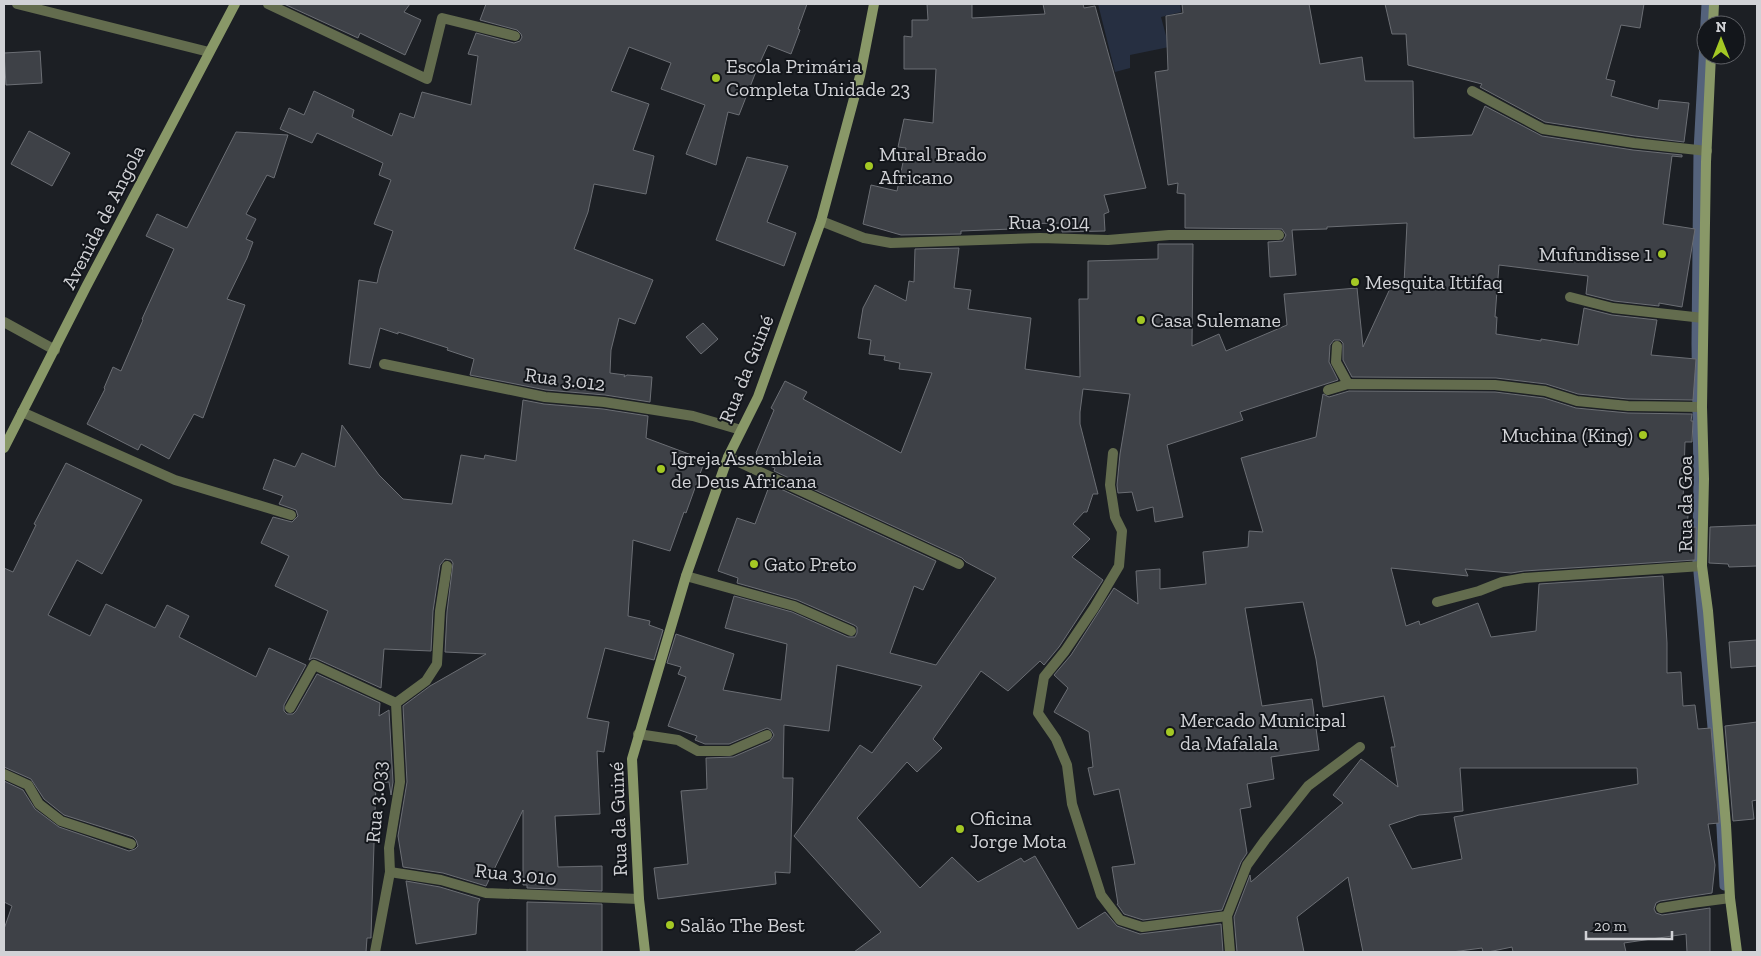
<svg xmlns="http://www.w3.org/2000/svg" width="1761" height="956" font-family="'Zilla Slab',serif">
<rect width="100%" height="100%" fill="#1c1f24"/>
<path fill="#262f41" d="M1098,4H1180L1181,12L1161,17L1169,47L1130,55V68L1115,72Z"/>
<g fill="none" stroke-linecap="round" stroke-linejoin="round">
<path stroke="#54627b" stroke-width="9" d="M1706,4L1698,151L1696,344L1698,478L1697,561L1721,827L1724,886"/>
</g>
<g fill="#3e4147" stroke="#6b6e74" fill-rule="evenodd">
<path d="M284,4H410L404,12L421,20L405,55L360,33L358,38Z"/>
<path d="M486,4H807L798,29L800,30L791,54L768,45L757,69L739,115L728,112L716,165L686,154L705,105L661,89L671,63L629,47L611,91L649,104L633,150L654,156L646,194L594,184L588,212L574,249L653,280L635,324L619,318L611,350L610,373L625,375L624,377L627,375L652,377L650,402L605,395L546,390L470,375L474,359L447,350L448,348L398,332V334L380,328L370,368L349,364L359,280L377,283L380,269L393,231L374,224L391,180L379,175L383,163L317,133L312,143L280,129L289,108L304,115L314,91L354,110L352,117L392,136L400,113L414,118L422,92L471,105L478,56L468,54L476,33L514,43L520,41L522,37L521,34L517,30L480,20Z"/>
<path d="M927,4H972V18L1045,14L1043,4H1083L1084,8L1095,6L1146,188L1104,195L1109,212L1104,214L1105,231L1062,232V223L1012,224V229L961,231V234L901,235L863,224L871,185L897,191L906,148L898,147L904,119L933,123L936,69H904V36L912,37V20H928Z"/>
<path d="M1182,4H1309L1320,64L1362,57L1365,81H1413L1414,138L1472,135L1485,106L1542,136L1633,150L1682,155V157L1672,156L1663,224L1695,229L1682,307L1659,303V306L1614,301L1586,294L1588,276L1499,265L1495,317H1497L1496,334L1541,341V339L1578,345L1584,308L1612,315L1657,320L1651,355L1696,359L1693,400L1628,399L1578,394L1546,384L1496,378L1352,377L1343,360V343L1340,340H1334L1330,345L1329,362L1338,380L1240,412L1243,420L1167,445L1183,517L1155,522L1153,507L1137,511L1132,492L1118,493L1117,485L1120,454L1130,394L1083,389L1080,412V424L1098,494H1093L1087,512H1084L1073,524L1090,539L1072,557L1103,580L1059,647L1044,665L1040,661L1008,691L981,671L933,739L942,748L917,772L907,762L857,818L920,888L952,857L978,882L1021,858L1024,862L1035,856L1078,929L1105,912L1117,926L1140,934L1221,924L1223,952H854L881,932L794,836L860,745L872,753L922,686L837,665L829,731L784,725L783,778H793L790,873L775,872L776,884L658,899L654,868L688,864L681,791L707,789L706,758L733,757L770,741L774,735L771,730L767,728L729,744H705L695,740L697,736L668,726L686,677L678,674L681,667L667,663L676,634L734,654L723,690L781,700L787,644L725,628L734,596L792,612L848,637H855L857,633V627L854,625L797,600L737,583L738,578L718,571L737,518L755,524L770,484L936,561L923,590L914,586L890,653L936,665L996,578L966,562L962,558L774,471L775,468L755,460L757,454L756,453L774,410L771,408L785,381L807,392L803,399L901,453L932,373L899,369L900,363L884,360L885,356L869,354L871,340L858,338L863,308L875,285L906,301L909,281L914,282L915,249L959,248L954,288L971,290L968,309L1031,318L1025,369L1080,377L1079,299H1088V261L1158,259V244H1193L1192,346L1219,334L1226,351L1287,325L1284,294L1357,288L1363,347L1394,280L1404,284L1407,223L1327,227V229L1292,230L1296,275L1270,277L1268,242L1283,241L1286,235L1282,229L1185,228V194L1177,193L1178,183L1168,185L1155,72L1168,70L1166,16L1183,13Z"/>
<path d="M1385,4H1644L1640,28L1621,25L1606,79L1615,81L1611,96L1658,109L1659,100L1689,103L1684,142L1635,136L1545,122L1480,87L1482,84L1408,65L1406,34H1392Z"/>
<path d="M40,51L42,83L6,85L4,53Z"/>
<path d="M29,131L70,153L52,186L11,164Z"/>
<path d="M236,132L288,135L274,178L267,175L246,214L256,219L246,239L253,242L247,258L227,299L245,305L203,418L194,414L169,459L141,444L138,450L87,424L105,389L104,388L113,367L121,371L143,320L142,319L174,249L146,236L157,214L187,228Z"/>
<path d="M747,157L788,166L767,222L796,233L784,266L716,240Z"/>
<path d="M703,323L718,339L701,354L686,337Z"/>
<path d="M1349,391L1495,392L1544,398L1576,408L1628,413L1692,414L1691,421H1693L1692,442H1685L1683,502L1689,503L1687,528L1696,527L1695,560L1524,571L1511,573L1465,569L1468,576L1391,568L1406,626L1419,621L1420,625L1478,603L1491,637L1536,631L1539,584L1663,576L1667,643V673L1681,672L1683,706L1695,705L1698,729L1711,728L1719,823L1708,824L1715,865L1712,893L1660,901L1656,903L1654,909L1656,913L1662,915L1710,908V952H1687L1686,934L1624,943L1626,952H1513L1512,947L1488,952H1483L1482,948L1452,952H1363L1348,877L1297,917L1304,952H1237L1234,917L1250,875L1251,882L1343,803L1333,795L1361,759L1398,787L1391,747H1395L1384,696L1323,707L1316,659L1303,602L1245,608L1262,706L1312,699L1319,750L1271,757L1274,779L1247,784L1251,807L1240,809L1247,853L1241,862L1222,910L1143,920L1124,914L1117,904H1118L1112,867L1135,864L1119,789L1094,795L1088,768L1093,767L1089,732L1054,712L1068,688L1054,675L1071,655L1114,588L1138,604L1136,571L1160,569V589L1206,584L1203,552L1248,547L1249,531L1263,532L1241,458L1316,437L1323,394L1329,397ZM1460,768H1637L1638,784L1454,817L1462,859L1412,869L1389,825L1419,815L1463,811Z"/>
<path d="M523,400L544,404L603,409L648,416L646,438L705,460L686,513L684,512L670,551L633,540L628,616L650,621L649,625L663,630L654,660L605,648L587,718L609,722L604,752L597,751L600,814L555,816L558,867L602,866V891L527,888V885H523V810L486,886L443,873L403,867L398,836L407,782L403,706L430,686L486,654L445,652L447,612L453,563L451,560L445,559L440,565L433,611L431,651L384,649L381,688L317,659L313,658L309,660L328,611L275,586L289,556L261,543L273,517L292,522L298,516L296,510L279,504L283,496L263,489L274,459L295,467L302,453L335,467L342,425L379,475L403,499L452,504L461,455L484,459L485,455L516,461Z"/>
<path d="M66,463L142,500L102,574L77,560L48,615L90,636L106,604L155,628L167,605L189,616L179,637L256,677L269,648L306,665L284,705V711L287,714H293L296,711L317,674L380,703L379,716L389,710L393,782L391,795L389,782L376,783L371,936V938H367L366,952H4V929L12,906L4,902V781L23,790L35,809L59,827L129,851L135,849L138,846L136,840L133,837L64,815L44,799L31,779L4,767V568L13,572L36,525L34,524Z"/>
<path d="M1757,525V566L1729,567L1728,564L1709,563L1710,527Z"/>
<path d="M1757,640V666L1731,668L1729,642Z"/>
<path d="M1757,722V800L1752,801L1754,819L1733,821L1725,726Z"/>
<path d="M406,881L440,887L480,899L478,903L476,934L416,944Z"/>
<path d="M527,902L602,904V952H527Z"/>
</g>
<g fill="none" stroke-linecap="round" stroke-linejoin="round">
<g stroke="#636c4e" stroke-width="10">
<path d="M17,4L209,52"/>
<path d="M268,4L427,79L442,18L515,36"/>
<path d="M1472,91L1543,129L1634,143L1707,151"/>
<path d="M821,221L864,238L891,243L1040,238L1108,240L1169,235H1279"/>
<path d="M1570,297L1613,308L1703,318"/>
<path d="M4,322L55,350"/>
<path d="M1337,346L1336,362L1348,384"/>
<path d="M384,364L545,397L604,402L693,416L741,430"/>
<path d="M1328,390L1348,384L1495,385L1545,391L1577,401L1628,406L1702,407"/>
<path d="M22,412L175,480L291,515"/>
<path d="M1113,453L1110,485L1115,517L1122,531L1119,566L1094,608L1065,651L1044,677L1038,713L1056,739L1067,765L1072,804L1101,895L1120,920L1142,927L1227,916"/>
<path d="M728,457L959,564"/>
<path d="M686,576L794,606L851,631"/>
<path d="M1437,602L1479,591L1502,582L1524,578L1702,566"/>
<path d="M396,703L426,681L437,664L440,611L447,566"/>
<path d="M290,708L314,665L396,703L400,782L389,848L390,872L375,952"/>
<path d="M638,734L678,740L698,751H730L767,735"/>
<path d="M4,774L28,785L39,804L61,821L131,844"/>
<path d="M390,872L441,880L486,893L639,899"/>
<path d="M1661,908L1692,903L1730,898"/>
<path d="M1230,952L1227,916L1247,865L1265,840L1308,786L1360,747"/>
</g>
<g stroke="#899868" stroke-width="10">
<path d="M1713,25L1714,4"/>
<path d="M1711,55L1706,162L1702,407L1704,479L1702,566L1708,611L1726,825L1730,898L1737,952"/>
<path d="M4,448L86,287L235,4"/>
<path d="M645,952L639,899L632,759L686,576L728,457L758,397L821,221L860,76L874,4"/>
</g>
</g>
<g fill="#a4c824" stroke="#13161b" stroke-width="2">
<circle cx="716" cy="78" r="5"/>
<circle cx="869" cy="166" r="5"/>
<circle cx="1662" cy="254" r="5"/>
<circle cx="1355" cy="282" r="5"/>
<circle cx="1141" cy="320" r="5"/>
<circle cx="1643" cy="435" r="5"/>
<circle cx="661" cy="469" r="5"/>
<circle cx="754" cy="564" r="5"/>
<circle cx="1170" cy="732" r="5"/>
<circle cx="960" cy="829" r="5"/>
<circle cx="670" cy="925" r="5"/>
</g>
<g text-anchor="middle" stroke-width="4" stroke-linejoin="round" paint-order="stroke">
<g font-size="20" fill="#d1d2d6" stroke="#13161b" text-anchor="start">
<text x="726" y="73">Escola Primária<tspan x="726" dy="23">Completa Unidade 23</tspan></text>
<text x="879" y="161">Mural Brado<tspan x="879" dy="23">Africano</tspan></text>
<text x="1652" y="261" text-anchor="end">Mufundisse 1</text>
<text x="1365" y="289">Mesquita Ittifaq</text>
<text x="1151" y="327">Casa Sulemane</text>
<text x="1633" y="442" text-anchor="end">Muchina (King)</text>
<text x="671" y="465">Igreja Assembleia<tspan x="671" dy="23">de Deus Africana</tspan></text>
<text x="764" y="571">Gato Preto</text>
<text x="1180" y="727">Mercado Municipal<tspan x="1180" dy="23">da Mafalala</tspan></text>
<text x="970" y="825">Oficina<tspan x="970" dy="23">Jorge Mota</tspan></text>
<text x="680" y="932">Salão The Best</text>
</g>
<g font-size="20" fill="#d1d2d6" stroke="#13161b">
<text transform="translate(103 217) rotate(-63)" y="7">Avenida de Angola</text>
<text x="1049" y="229">Rua 3.014</text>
<text transform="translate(746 369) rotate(-68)" y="7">Rua da Guiné</text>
<text transform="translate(565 379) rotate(7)" y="7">Rua 3.012</text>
<text transform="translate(1685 504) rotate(-90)" y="7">Rua da Goa</text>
<text transform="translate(376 802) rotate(-85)" y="7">Rua 3.033</text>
<text transform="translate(618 819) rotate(-92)" y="7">Rua da Guiné</text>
<text transform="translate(516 874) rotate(6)" y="7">Rua 3.010</text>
</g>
</g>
<rect width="1761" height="956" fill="none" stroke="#d1d2d6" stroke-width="10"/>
<g transform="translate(1721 40)"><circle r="24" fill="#13161b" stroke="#5f6166"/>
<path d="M0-4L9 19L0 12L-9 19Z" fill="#a4c824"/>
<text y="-8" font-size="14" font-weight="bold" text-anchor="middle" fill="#d1d2d6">N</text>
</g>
<path d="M1586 931v8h86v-8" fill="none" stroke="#d1d2d6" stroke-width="2.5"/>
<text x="1594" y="931" font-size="15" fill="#d1d2d6" stroke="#13161b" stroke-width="4" paint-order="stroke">20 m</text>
</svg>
